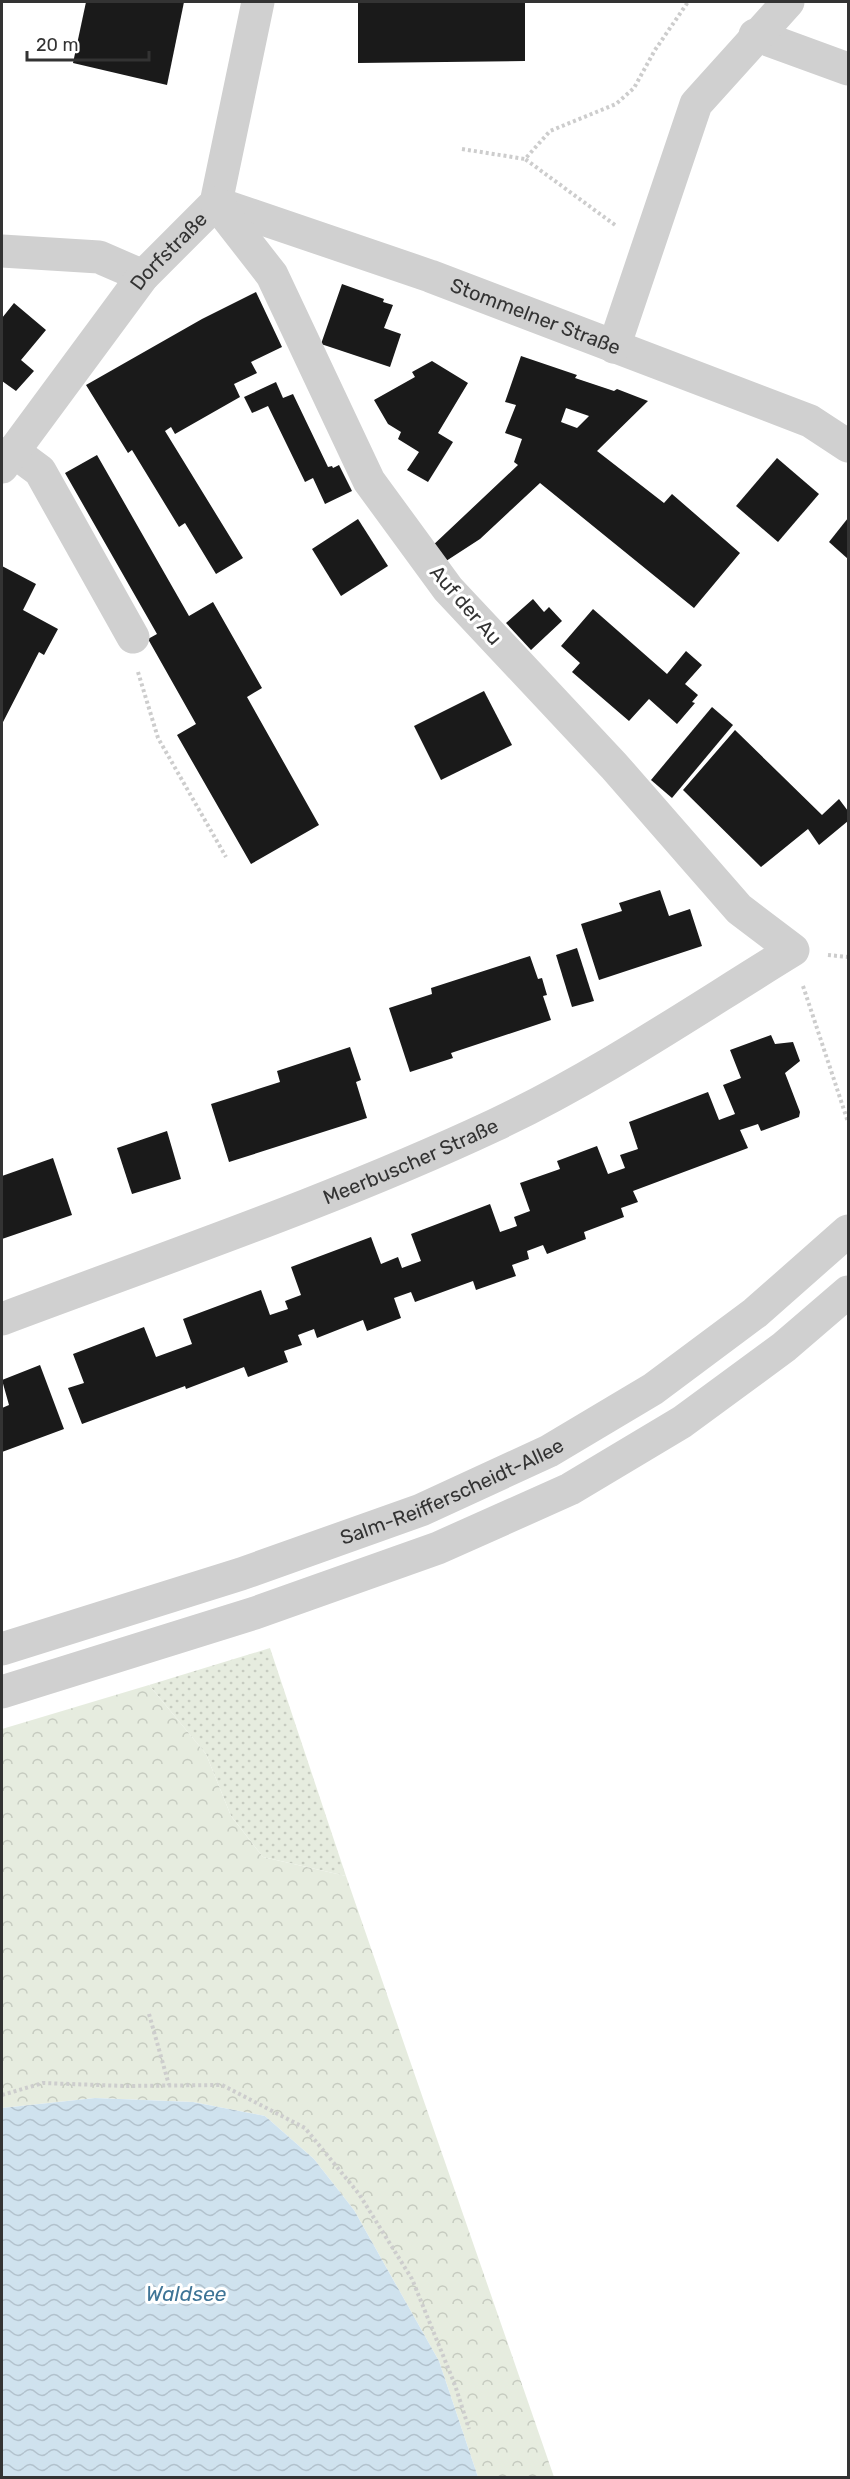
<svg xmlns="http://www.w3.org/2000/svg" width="850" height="2479" font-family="Rubik,sans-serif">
<defs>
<pattern id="grass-dots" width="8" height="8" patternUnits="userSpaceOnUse" patternTransform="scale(1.5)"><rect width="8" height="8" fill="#e6ecdf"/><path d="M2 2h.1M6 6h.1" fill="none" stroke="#c6cbc0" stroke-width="1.8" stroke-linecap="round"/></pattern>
<pattern id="forest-crowns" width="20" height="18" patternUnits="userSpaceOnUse" patternTransform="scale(1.5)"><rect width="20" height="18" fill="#e6ecdf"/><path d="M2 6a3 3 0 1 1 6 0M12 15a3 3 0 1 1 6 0" fill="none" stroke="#c6cbc0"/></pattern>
<pattern id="water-waves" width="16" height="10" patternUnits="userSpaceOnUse" patternTransform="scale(1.5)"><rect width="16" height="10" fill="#cfe2ee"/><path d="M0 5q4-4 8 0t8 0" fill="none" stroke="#b2c2cd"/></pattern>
</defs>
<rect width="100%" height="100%" fill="#fff"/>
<path fill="url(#grass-dots)" d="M270,1648L346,1876L263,1857L231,1816L206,1754L149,1685Z"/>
<path fill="url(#forest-crowns)" d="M149,1685L206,1754L231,1816L263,1857L346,1876L554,2477H478L439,2361L354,2210L314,2159L265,2116L193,2102L95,2098L2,2108V1729Z"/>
<path fill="url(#water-waves)" d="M95,2098L193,2102L265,2116L314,2159L354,2210L439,2361L478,2477H2V2108Z"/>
<g fill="#1a1a1a" fill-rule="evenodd">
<path d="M86,2H184L167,85L73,63Z"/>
<path d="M358,2H525V61L358,63Z"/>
<path d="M342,284L384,299L383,302L393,305L384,328L401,334L390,367L321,344Z"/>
<path d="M256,292L282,347L251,362L257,373L234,384L240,397L175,434L171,427L165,431L243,558L216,574L185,523L179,527L132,450L128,453L86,385L202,319Z"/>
<path d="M14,303L46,330L21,360L34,371L16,391L2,381V318Z"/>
<path d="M521,356L577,375L575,378L614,391L617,389L648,401L597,451L664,503L672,494L740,553L694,608L540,483L480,539L443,563L430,548L518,465L514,462L522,439L505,433L516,405L505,402ZM566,408L589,416L577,428L561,422Z"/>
<path d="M432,361L468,383L438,433L453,442L428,482L407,470L419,452L398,439L401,432L388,424L374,400L415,377L412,372Z"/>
<path d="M276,382L283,398L293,394L328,467L332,466L333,468L339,465L352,491L325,504L313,478L305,482L268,406L252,413L244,397Z"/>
<path d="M97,455L189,616L213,602L262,688L247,697L319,825L251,864L177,735L196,724L148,639L157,634L65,473Z"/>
<path d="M777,458L819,494L778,542L736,506Z"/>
<path d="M848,518V559L829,542Z"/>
<path d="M358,519L388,566L341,596L312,549Z"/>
<path d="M2,566L36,584L23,610L58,629L44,655L39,652L2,724Z"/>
<path d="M533,599L544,612L549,607L562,621L531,650L506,623Z"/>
<path d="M593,609L667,674L686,651L702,665L685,684L698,695L692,702L695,703L677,724L649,699L629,721L572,672L580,663L561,646Z"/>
<path d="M484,691L512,745L441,780L414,726Z"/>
<path d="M712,707L733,725L672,798L651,780Z"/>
<path d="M735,730L822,815L839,799L848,811V821L819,845L808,829L761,867L683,790Z"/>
<path d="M660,890L669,916L690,909L702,946L599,980L581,924L622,911L619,903Z"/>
<path d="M577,948L594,1001L572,1007L556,955Z"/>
<path d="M530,956L538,979L542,978L547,995L543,996L551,1020L451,1053L453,1058L410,1072L389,1008L432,994L431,988Z"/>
<path d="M771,1035L775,1044L793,1042L800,1061L785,1073L800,1112L799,1117L761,1131L758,1124L740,1130L748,1148L633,1191L638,1202L621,1208L624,1217L584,1232L586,1239L547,1254L543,1245L527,1251L529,1259L512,1265L516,1276L476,1290L473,1281L415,1302L411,1292L394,1298L401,1318L367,1331L363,1320L317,1338L314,1329L298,1335L302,1345L284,1351L288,1362L248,1377L244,1367L186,1389L185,1386L82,1424L68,1388L84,1383L73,1354L144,1327L156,1357L192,1344L183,1319L261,1290L270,1315L288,1309L285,1301L301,1295L291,1267L371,1237L381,1264L398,1257L402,1268L421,1261L411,1234L490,1204L500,1232L517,1226L514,1217L530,1211L520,1183L560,1169L557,1161L597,1146L608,1174L625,1168L620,1155L638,1149L629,1122L708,1092L719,1120L735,1114L723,1085L741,1078L730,1050Z"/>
<path d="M350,1047L361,1080L356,1082L367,1118L229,1162L211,1104L280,1082L277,1071Z"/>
<path d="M167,1131L181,1179L132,1194L117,1148Z"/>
<path d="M53,1158L72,1215L2,1239V1176Z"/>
<path d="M40,1365L64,1429L2,1452V1408L9,1405L2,1380Z"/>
</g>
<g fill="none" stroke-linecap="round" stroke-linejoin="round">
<g stroke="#cdcdcd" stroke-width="4" stroke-dasharray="3 3" stroke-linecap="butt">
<path d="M462,149L525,159"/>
<path d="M615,225L525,159L550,131L616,104L634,88L655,50L688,2"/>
<path d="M138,672L158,738L226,857"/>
<path d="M828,955L848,957"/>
<path d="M803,986L848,1122"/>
<path d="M149,2014L169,2085"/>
<path d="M2,2095L43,2083L125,2086L222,2085L305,2128L359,2194L412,2279L455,2385L469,2429"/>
</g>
<g stroke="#d0d0d0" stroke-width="33">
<path d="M755,35L848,69"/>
<path id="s1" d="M216,203L430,276L810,421L848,446"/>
<path d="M2,251L99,257L143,276"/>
<path d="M614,347L696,104L788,2"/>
<path d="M13,451L40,471L133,637"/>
<path id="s2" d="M2,467L143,276L216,203L258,2"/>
<path id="s3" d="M2,1319C167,1257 335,1200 495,1125C599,1076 695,1010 793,950L739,909L614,766L448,589L369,481L272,275L216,203"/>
<path id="s4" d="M2,1649L241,1574L421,1510L549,1451L653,1389L755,1313L848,1231"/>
<path d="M2,1692L255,1613L438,1548L570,1489L682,1422L784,1347L848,1292"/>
</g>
</g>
<g text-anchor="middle" stroke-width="6" stroke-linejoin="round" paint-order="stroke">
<g font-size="20" fill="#333" stroke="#fff">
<text dy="7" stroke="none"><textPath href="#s2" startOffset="273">Dorfstraße</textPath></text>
<text dy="7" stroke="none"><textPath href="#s1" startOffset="339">Stommelner Straße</textPath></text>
<text transform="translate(466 605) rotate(49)" y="7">Auf der Au</text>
<text dy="7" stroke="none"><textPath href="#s3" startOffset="438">Meerbuscher Straße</textPath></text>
<text dy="7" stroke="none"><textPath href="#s4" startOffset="477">Salm-Reifferscheidt-Allee</textPath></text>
</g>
<g font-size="21" font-style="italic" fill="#3f7597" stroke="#fff">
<text x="186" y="2301">Waldsee</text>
</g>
</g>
<rect width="850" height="2479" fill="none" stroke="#333333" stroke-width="6"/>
<path d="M27 51v9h122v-9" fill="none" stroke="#333333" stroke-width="3"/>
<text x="36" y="51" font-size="18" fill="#333333" stroke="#ffffff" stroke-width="4.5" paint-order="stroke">20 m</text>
</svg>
